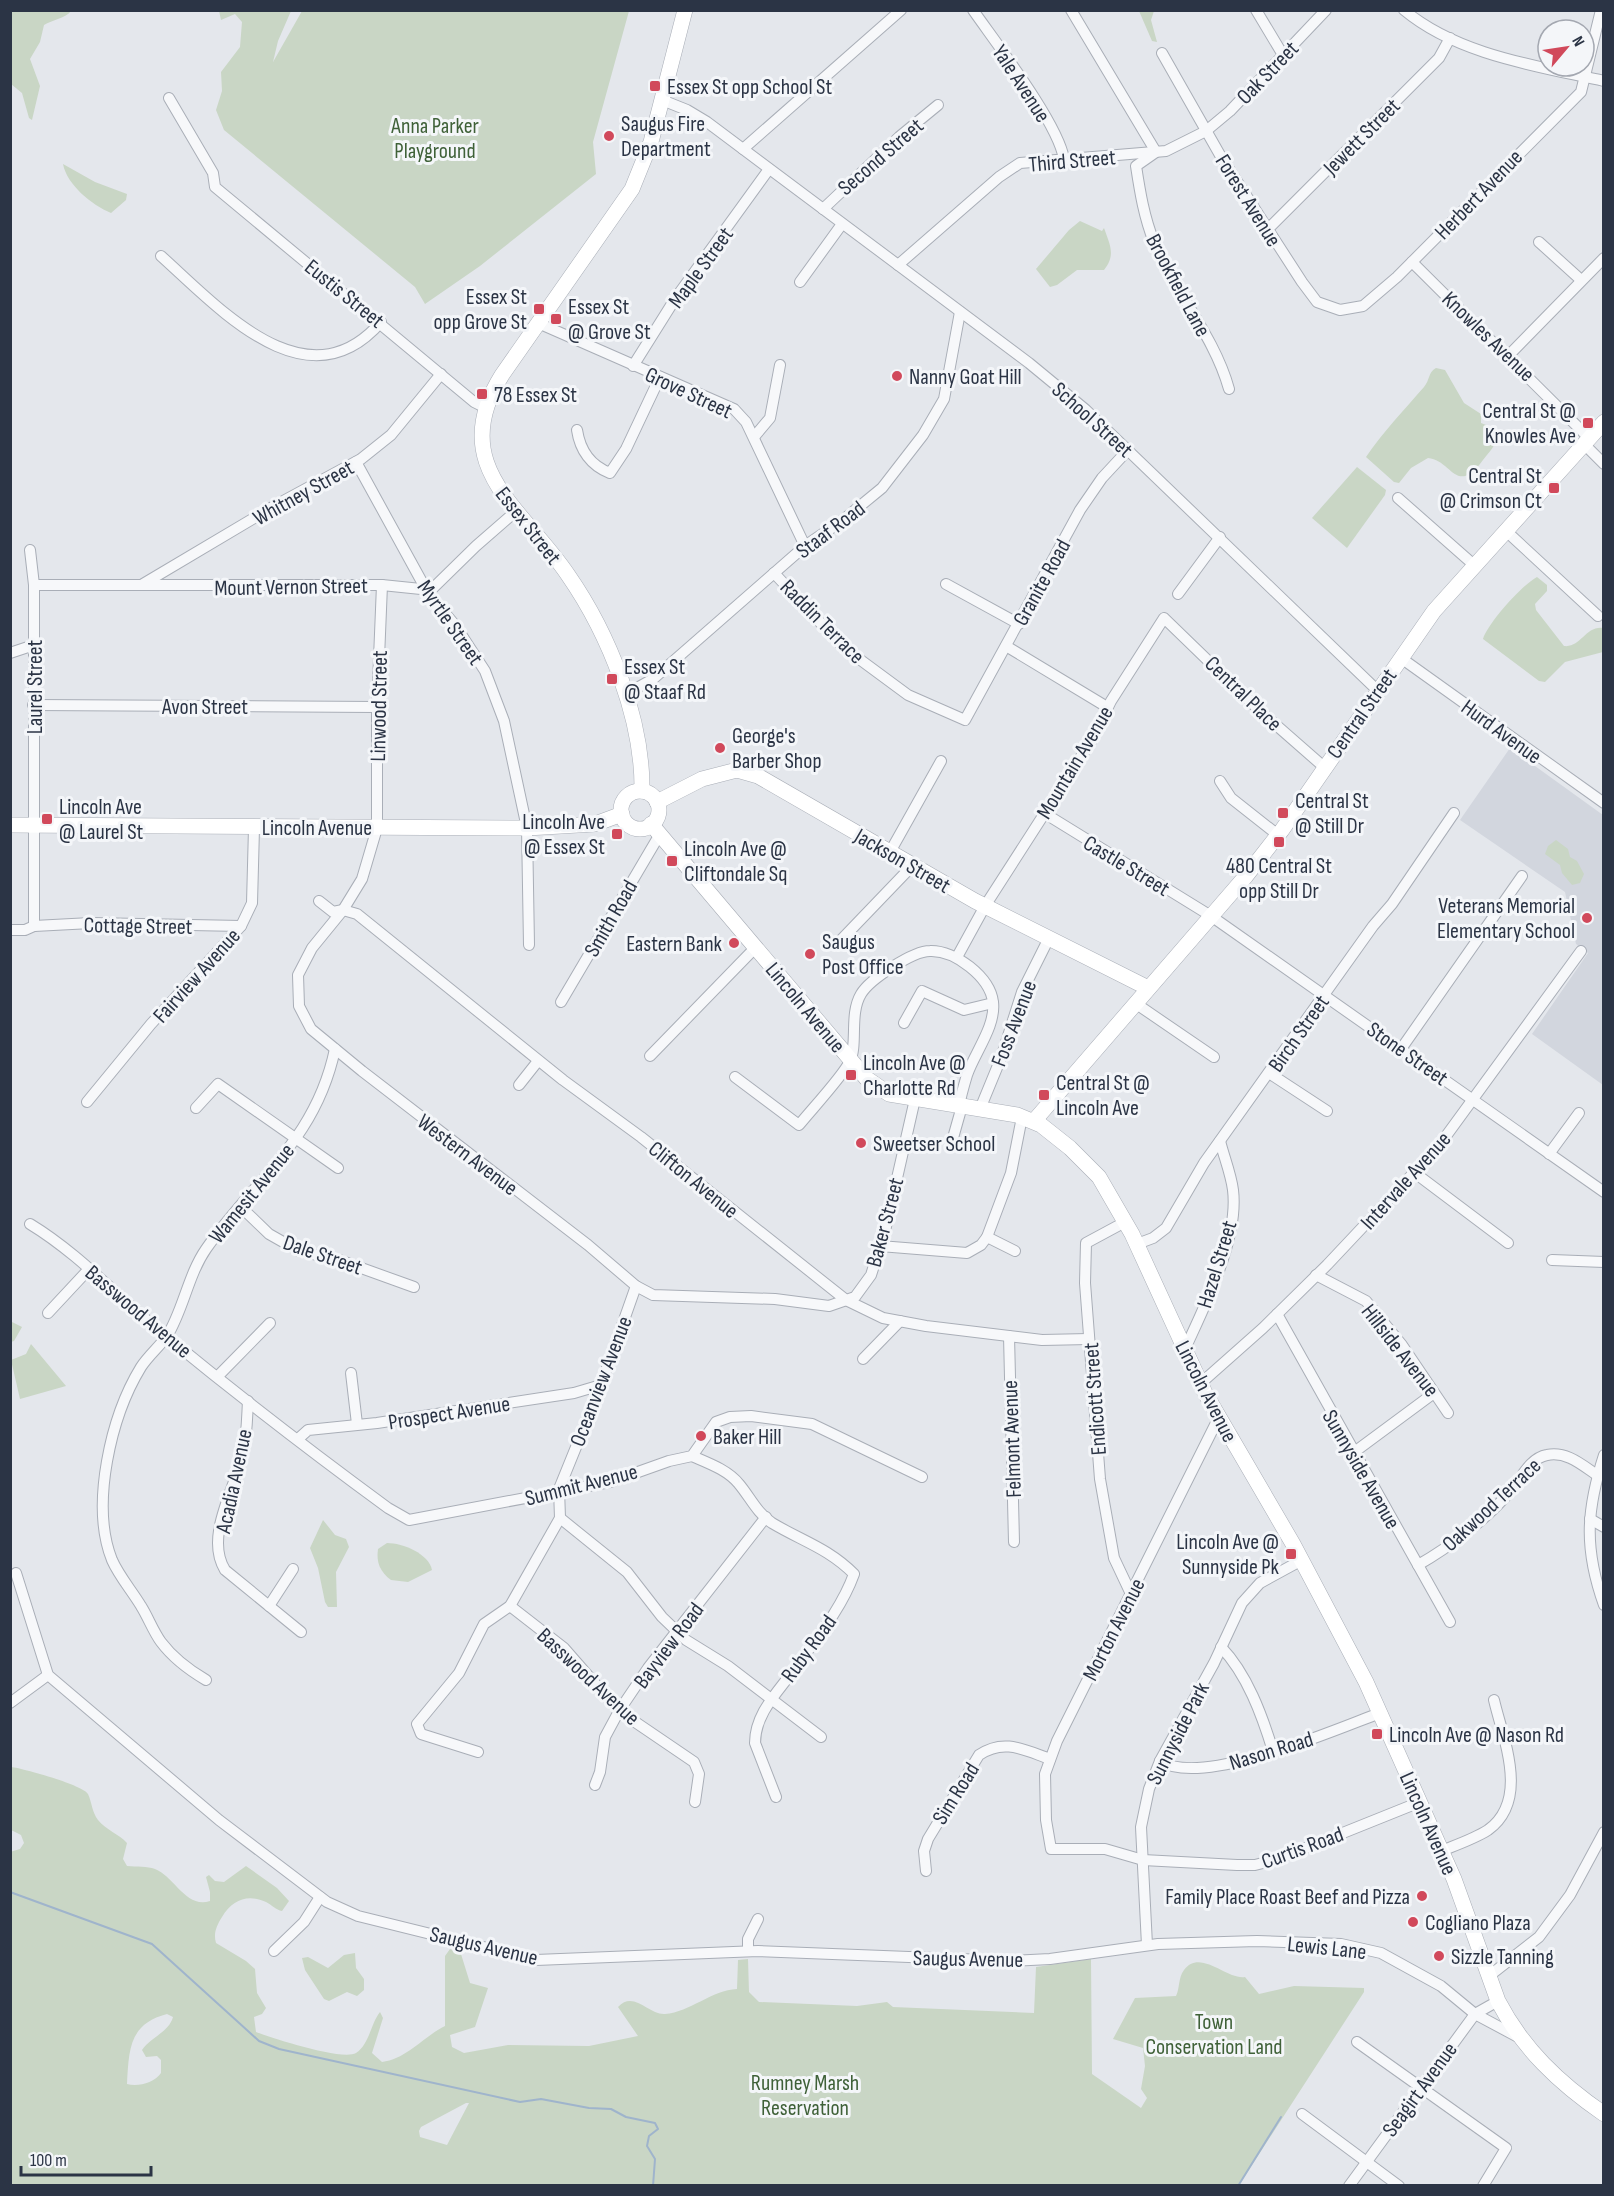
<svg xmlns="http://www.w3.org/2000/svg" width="1614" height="2196" font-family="'Sofia Sans Condensed',sans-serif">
<rect width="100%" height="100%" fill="#e4e7ec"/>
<path fill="#d2d6de" d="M1510,748L1603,815V1085L1532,1034L1588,953L1576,944L1565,892L1460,820Z"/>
<g fill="#c9d6c5" fill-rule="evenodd">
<path d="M11,10L71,11C66,18 52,20 44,25L40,42L30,59L40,86L32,120L29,118L22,93L11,84Z"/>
<path d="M219,11H291L278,41L273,62L302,11H629L593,142L596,174L480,266L425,304L415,287L224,130L216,110L222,91L221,72L240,47L242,22L235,14L221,20Z"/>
<path d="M1139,11H1154L1151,20L1157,42L1152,41Z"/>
<path d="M63,164L95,182L127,194L126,200L111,213C92,205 67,185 63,164Z"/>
<path d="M1080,221L1102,231L1104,228C1110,245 1116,255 1104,270H1077L1057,285L1050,287L1036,269L1069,230Z"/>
<path d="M1436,368L1445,370L1464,403L1481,414V423L1491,427L1497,435C1496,446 1490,451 1483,460C1456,497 1452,460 1428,458L1411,468L1399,483L1394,482L1366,457C1383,432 1404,410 1424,387C1430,380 1428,372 1436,368Z"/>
<path d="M1357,467L1386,490L1385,495L1347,548L1312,518Z"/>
<path d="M1537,577L1547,585V591L1535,604L1536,610L1564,646C1581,648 1585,626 1603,628V652L1565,662L1545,682L1539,681L1483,639C1488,623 1522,585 1537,577Z"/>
<path d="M1556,840L1568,849L1570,857L1577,861L1584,874L1580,883L1572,885L1562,873L1560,865L1545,854L1548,846Z"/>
<path d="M10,1321L22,1327L14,1341L11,1342Z"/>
<path d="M31,1344L66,1386L20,1399L11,1360L26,1354Z"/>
<path d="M323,1520L335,1535L346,1539L349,1547L336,1572L337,1607H328L325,1602L318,1568L310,1548Z"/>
<path d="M387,1543C403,1543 429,1554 432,1570L408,1582L391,1580C380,1572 376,1562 378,1549Z"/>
<path d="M11,1767C22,1768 83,1785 88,1794C92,1803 92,1812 98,1820C106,1830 119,1834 127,1843L123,1859L127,1866C137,1867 147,1866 155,1869C174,1876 186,1909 210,1901V1892L206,1877L209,1875L215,1881L224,1882L246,1866L277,1888L289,1901L282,1911C276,1910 272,1905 266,1902C248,1894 233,1899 222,1917C217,1925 213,1933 216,1943L246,1961L255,1969L257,1993L266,2008L262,2014L254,2017L256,2032C272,2038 342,2061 356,2053C369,2045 371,2023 380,2012L383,2018L372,2053L382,2062C407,2059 424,2036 445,2026V1956L450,1949L461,1954L470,1983L488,1988L475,2027L450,2035L452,2047L464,2053L508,2045L589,2046L638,2036L618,2007C634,1990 648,2015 665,2014C690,2012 712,1990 737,1989L738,1960L748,1959L749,1992L759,2002L857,2006L887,2002L893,2007L1034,2013L1036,1967L1091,1959L1092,2074L1141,2108L1147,2098L1141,2089L1145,2066L1143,2048L1113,2039L1135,1998L1176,1996C1180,1988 1178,1978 1184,1970C1200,1948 1227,1980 1245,1977L1259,1994L1294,1986L1364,1988V1992L1239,2185H11L10,1852L20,1849L24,1843L21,1835L11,1830ZM167,2014L173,2017C169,2032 151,2037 142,2050L146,2057L157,2056L161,2060V2073C154,2083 138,2087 127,2084C129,2049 129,2024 167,2014ZM466,2103H469L447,2145L420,2137L419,2131L421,2127Z"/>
<path d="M355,1953L356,1968L364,1979V1990L357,1996L347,1992L329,2001L324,1999L305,1970L302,1958L308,1957L328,1968L344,1955Z"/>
</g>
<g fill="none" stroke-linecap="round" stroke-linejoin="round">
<g stroke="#9fb4cc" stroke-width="2">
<path d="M10,1892L152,1944L259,2041L279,2049L520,2102L541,2099L589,2108L611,2109L626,2117L655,2123L658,2129L649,2136L647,2146L655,2159L653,2186"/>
<path d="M1238,2186L1281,2117"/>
</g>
<defs>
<g id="street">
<path d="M973,10C996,43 1058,123 1064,159"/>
<path d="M1071,10L1156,152L1136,166C1140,192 1144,217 1154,242C1175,293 1214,335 1229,389"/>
<path d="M1256,10L1283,55"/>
<path d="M1404,10C1458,55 1537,66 1604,81"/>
<path d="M1162,53L1220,155L1302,282L1317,302L1340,310L1363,306L1397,277L1581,92L1601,10"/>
<path d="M169,98L213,173L215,187L474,402L486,408"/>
<path d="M662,100L687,110L707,122L1029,363L1086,410L1377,690"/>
<path d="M743,149L901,10"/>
<path d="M823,209L899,137L938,105"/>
<path d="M1267,230L1439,58L1450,38"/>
<path d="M1539,242L1581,280"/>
<path d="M161,256C219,308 307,407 381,322"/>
<path d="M1412,262L1589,438"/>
<path d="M898,265L999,177L1020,163L1166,151L1206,131L1230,111L1326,10"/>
<path d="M800,282L842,224"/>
<path d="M538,323L734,409L746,422L805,546"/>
<path d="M1509,355L1604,258"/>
<path d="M633,366L675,299L769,169"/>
<path d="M577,430C580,450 591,466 610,473L626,449L660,377"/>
<path d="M754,437L770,418L780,365"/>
<path d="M1584,444L1604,464"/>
<path d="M356,462L428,593L455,625L485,671L504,721L527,828L529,945"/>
<path d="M1398,498L1474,565"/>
<path d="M1505,530L1598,616"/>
<path d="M774,573L843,647L908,695L965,720L1080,510L1102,478L1128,450"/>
<path d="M143,584L276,505L361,459L391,435L441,374"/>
<path d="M946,584L1019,624"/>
<path d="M34,585H382L421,589L428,593L476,546L515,512"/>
<path d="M382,585L377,707V828L362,879L343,910L312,948L298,975L299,1006L311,1029L362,1071L588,1245L636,1286L653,1295L775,1299L829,1306L855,1297L871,1275L885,1231L915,1099"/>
<path d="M1178,594L1220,537"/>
<path d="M1006,646L1107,707"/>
<path d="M10,653L34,645"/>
<path d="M1401,658L1604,803"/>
<path d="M626,694L653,679L805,546L843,520L882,488L923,435L944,399L960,312"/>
<path d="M33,705L377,707"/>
<path d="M1220,781L1231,798L1278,835"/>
<path d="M1044,813L1211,916L1604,1192"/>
<path d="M890,852L941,761"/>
<path d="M319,901L333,912L343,910L357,914L563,1080L641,1137L846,1300L883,1318L926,1326L1042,1340L1089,1339"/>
<path d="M34,926L91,923L241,926"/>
<path d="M10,930H25L34,926V585L30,550"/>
<path d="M841,940L913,865"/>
<path d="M957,957L985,906L1093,738L1111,701L1164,618L1259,710L1324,767"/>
<path d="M561,1002L660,834"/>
<path d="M1135,1003L1214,1057"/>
<path d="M904,1023L922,991L964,1010L993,1003"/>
<path d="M1401,1049L1522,876"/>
<path d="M650,1056L756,947"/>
<path d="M1269,1073L1327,1111"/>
<path d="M735,1077L799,1125C811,1110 843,1076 850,1061C858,1044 849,1014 861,994C870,979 913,951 930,951C955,950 990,977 993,1002C996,1026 975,1052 967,1075C964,1085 961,1095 959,1106"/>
<path d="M519,1085L538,1061"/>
<path d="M87,1102L151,1024L241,926L252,903L254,828"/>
<path d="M196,1108L218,1084L338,1168"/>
<path d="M980,1109L1001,1058L1022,992L1049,938"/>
<path d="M951,1145L962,1106"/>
<path d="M1549,1154L1579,1113"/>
<path d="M1415,1173L1508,1243"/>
<path d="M241,1207L269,1234L299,1251L339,1260L414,1287"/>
<path d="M1125,1222L1086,1243L1085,1283L1100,1479L1114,1558L1131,1594"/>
<path d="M30,1224C81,1255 120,1300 167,1337C239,1396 313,1453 388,1508L409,1520L610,1482L669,1461L692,1456L716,1422L730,1417L751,1416L812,1424L922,1477"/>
<path d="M987,1237L1015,1251"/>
<path d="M1137,1244L1153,1238L1166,1228L1204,1163L1373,926L1392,904L1454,813"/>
<path d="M880,1246L967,1253L981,1245L987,1237L1011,1173L1022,1117"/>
<path d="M1552,1260L1604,1262"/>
<path d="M1316,1275L1366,1301L1402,1345L1448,1413"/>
<path d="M48,1313L89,1269"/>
<path d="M1277,1314L1450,1622"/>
<path d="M1009,1336L1014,1542"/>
<path d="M1185,1349C1205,1305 1239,1239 1233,1190C1231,1174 1224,1157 1220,1141"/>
<path d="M863,1359L900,1321"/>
<path d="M351,1373L357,1424"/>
<path d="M218,1376L270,1323"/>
<path d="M1201,1383L1263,1328L1327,1265L1438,1147L1581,951"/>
<path d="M248,1401C247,1418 247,1436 243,1453C236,1487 204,1536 225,1570L301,1632"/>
<path d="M1219,1417L1057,1741L1045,1774L1046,1820L1051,1849H1105L1143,1860L1237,1865H1255L1278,1859L1420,1802"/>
<path d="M298,1439L308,1430L377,1423L574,1393L601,1385"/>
<path d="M1353,1453L1430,1396L1432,1392"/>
<path d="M1604,1455C1586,1511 1584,1549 1604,1605"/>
<path d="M692,1456C708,1463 728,1470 739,1484C750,1497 757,1513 772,1523C802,1541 828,1548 854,1574C841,1610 815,1640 793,1671C777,1693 755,1714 755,1743L776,1797"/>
<path d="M560,1518L627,1572L662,1617L686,1640L728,1666L821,1737"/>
<path d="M1590,1519L1604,1527"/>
<path d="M1418,1565C1448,1548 1490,1517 1512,1489C1522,1477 1530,1458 1547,1455C1567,1451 1582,1465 1597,1475"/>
<path d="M16,1573L48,1675L219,1820L327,1902L358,1916L536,1960L758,1951L1011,1961L1050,1959L1158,1944L1257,1941L1341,1944L1381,1953L1441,1986L1475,2014L1518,2037"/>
<path d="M269,1606L293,1569"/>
<path d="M510,1606L564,1648L619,1711L694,1762L699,1774L695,1802"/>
<path d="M1221,1647C1247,1674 1262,1715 1273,1751"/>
<path d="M206,1680C189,1670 173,1658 161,1642C153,1631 148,1617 141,1606C132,1591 119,1576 112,1560C90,1505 111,1416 141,1367C148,1356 159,1347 167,1336C183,1311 188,1275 206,1249C255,1179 316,1140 335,1049"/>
<path d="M10,1703L48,1675"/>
<path d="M478,1752L421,1734L417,1724L459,1673L484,1624L510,1606L560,1518L559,1489L600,1388L636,1286"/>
<path d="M1160,1761C1202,1788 1334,1730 1380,1713"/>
<path d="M595,1785L600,1772L605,1737L619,1711L648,1668L766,1517"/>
<path d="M1441,1851C1456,1845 1474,1839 1488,1830C1530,1800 1503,1739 1494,1700"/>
<path d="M926,1871L924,1851L928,1839L979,1755C1004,1738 1024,1750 1050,1759"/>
<path d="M1147,1945L1141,1827L1149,1789L1160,1761L1214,1663L1242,1603L1260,1583L1302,1560"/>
<path d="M274,1951L304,1922L320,1897"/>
<path d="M748,1951V1939L758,1919"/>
<path d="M1489,1976L1539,1937L1570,1895L1604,1832"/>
<path d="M1357,2042L1506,2148L1483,2186"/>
<path d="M1302,2114L1399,2186"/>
<path d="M1349,2186L1475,2014L1498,2001"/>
</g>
<g id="secondary">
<path d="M642,791C643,719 609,634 568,575C523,508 445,466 502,375L632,189L651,142L685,10"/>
<circle cx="640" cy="810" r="19"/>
<path d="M657,802L702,779L737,770L758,776L975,901L1148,988"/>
<path d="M651,824L866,1078L889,1094L1017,1115L1041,1125L1070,1148L1099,1177L1132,1234L1205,1393L1293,1544L1366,1682L1454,1879L1498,2001C1523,2049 1559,2083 1604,2114"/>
<path d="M10,825L527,828L595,824L622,814"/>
<path d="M1034,1121L1246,876L1282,830L1434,611L1604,422"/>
</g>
</defs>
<use href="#street" stroke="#a9aeb7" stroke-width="12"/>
<use href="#secondary" stroke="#a9aeb7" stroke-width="16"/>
<use href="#street" stroke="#f7f8fa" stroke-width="10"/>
<use href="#secondary" stroke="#fff" stroke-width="15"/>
</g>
<g fill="#d1495b" stroke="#f4f6f9" stroke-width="2">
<rect x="649" y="80" width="12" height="12" rx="3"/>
<circle cx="609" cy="136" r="6"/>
<rect x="533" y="303" width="12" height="12" rx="3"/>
<rect x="550" y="313" width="12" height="12" rx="3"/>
<circle cx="897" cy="376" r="6"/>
<rect x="476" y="388" width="12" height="12" rx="3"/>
<rect x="1582" y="417" width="12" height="12" rx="3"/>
<rect x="1548" y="482" width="12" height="12" rx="3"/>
<rect x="606" y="673" width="12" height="12" rx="3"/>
<circle cx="720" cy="748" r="6"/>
<rect x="1277" y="807" width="12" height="12" rx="3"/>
<rect x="41" y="813" width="12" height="12" rx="3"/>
<rect x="611" y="828" width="12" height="12" rx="3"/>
<rect x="1273" y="836" width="12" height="12" rx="3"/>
<rect x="666" y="855" width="12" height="12" rx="3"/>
<circle cx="1587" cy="918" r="6"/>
<circle cx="734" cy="943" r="6"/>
<circle cx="810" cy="954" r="6"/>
<rect x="845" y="1069" width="12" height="12" rx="3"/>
<rect x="1038" y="1089" width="12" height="12" rx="3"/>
<circle cx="861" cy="1143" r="6"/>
<circle cx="701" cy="1436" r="6"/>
<rect x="1285" y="1548" width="12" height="12" rx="3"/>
<rect x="1371" y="1728" width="12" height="12" rx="3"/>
<circle cx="1422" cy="1896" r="6"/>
<circle cx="1413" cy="1922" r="6"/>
<circle cx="1439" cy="1956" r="6"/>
</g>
<g text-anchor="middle" stroke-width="6" stroke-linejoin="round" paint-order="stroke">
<g font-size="22" fill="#2b3445" stroke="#f4f6f9">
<text transform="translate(1267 72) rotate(-46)" y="8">Oak Street</text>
<text transform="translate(1022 83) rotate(57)" y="8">Yale Avenue</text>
<text transform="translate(1361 136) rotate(-45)" y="8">Jewett Street</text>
<text transform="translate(880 156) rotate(-41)" y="8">Second Street</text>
<text transform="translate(1072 160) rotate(-5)" y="8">Third Street</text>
<text transform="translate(1478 194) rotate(-46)" y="8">Herbert Avenue</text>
<text transform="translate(1249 200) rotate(58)" y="8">Forest Avenue</text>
<text transform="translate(700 267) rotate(-54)" y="8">Maple Street</text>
<text transform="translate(1179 285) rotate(62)" y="8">Brookfield Lane</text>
<text transform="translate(345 293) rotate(39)" y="8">Eustis Street</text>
<text transform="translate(1489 336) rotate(44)" y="8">Knowles Avenue</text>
<text transform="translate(689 392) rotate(25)" y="8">Grove Street</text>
<text transform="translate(1093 419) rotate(42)" y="8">School Street</text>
<text transform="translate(303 492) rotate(-29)" y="8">Whitney Street</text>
<text transform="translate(529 525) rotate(52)" y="8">Essex Street</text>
<text transform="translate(830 529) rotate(-37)" y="8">Staaf Road</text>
<text transform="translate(1041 582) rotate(-61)" y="8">Granite Road</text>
<text transform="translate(291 586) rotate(-1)" y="8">Mount Vernon Street</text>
<text transform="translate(823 621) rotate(45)" y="8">Raddin Terrace</text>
<text transform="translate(451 622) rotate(55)" y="8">Myrtle Street</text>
<text transform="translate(34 687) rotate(-90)" y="8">Laurel Street</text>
<text transform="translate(1244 693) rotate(44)" y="8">Central Place</text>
<text x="205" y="714">Avon Street</text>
<text transform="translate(378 706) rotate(-89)" y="8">Linwood Street</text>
<text transform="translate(1361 713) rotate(-55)" y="8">Central Street</text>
<text transform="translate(1502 731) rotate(36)" y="8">Hurd Avenue</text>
<text transform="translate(1074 762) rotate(-59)" y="8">Mountain Avenue</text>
<text x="317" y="835">Lincoln Avenue</text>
<text transform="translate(903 860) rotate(30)" y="8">Jackson Street</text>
<text transform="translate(1127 865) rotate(31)" y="8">Castle Street</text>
<text transform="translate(610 918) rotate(-60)" y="8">Smith Road</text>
<text transform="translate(138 925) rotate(1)" y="8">Cottage Street</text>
<text transform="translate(196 975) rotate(-48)" y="8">Fairview Avenue</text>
<text transform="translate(806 1007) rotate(50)" y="8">Lincoln Avenue</text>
<text transform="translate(1013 1023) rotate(-69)" y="8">Foss Avenue</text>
<text transform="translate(1298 1033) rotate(-55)" y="8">Birch Street</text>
<text transform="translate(1408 1053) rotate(35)" y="8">Stone Street</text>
<text transform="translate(468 1154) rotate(37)" y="8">Western Avenue</text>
<text transform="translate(694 1179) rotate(39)" y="8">Clifton Avenue</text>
<text transform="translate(1405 1180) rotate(-48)" y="8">Intervale Avenue</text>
<text transform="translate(251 1193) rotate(-51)" y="8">Wamesit Avenue</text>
<text transform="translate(884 1222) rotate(-75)" y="8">Baker Street</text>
<text transform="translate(323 1254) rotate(19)" y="8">Dale Street</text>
<text transform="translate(1216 1264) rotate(-73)" y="8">Hazel Street</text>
<text transform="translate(139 1311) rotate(40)" y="8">Basswood Avenue</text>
<text transform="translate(1401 1350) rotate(52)" y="8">Hillside Avenue</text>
<text transform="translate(600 1381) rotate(-69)" y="8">Oceanview Avenue</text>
<text transform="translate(1207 1391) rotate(63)" y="8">Lincoln Avenue</text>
<text transform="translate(1094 1399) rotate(-94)" y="8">Endicott Street</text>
<text transform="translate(449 1412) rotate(-9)" y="8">Prospect Avenue</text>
<text transform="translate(1011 1439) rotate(-92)" y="8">Felmont Avenue</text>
<text transform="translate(1362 1469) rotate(60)" y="8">Sunnyside Avenue</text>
<text transform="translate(233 1481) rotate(-78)" y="8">Acadia Avenue</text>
<text transform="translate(581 1484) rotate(-14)" y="8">Summit Avenue</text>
<text transform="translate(1491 1504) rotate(-43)" y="8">Oakwood Terrace</text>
<text transform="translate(1113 1629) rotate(-63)" y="8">Morton Avenue</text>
<text transform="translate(668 1645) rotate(-53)" y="8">Bayview Road</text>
<text transform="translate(808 1648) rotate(-54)" y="8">Ruby Road</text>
<text transform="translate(589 1676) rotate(43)" y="8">Basswood Avenue</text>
<text transform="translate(1177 1733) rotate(-63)" y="8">Sunnyside Park</text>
<text transform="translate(1271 1750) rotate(-17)" y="8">Nason Road</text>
<text transform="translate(955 1793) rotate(-58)" y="8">Sim Road</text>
<text transform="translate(1429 1823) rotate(66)" y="8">Lincoln Avenue</text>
<text transform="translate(1302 1847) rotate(-20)" y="8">Curtis Road</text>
<text transform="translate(484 1945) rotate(13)" y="8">Saugus Avenue</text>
<text transform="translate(1327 1947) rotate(6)" y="8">Lewis Lane</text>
<text transform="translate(968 1958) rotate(1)" y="8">Saugus Avenue</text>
<text transform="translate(1419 2089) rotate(-54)" y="8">Seagirt Avenue</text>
</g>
<g font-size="22" fill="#2b3445" stroke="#f4f6f9" text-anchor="start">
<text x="667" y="94">Essex St opp School St</text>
<text x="621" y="131">Saugus Fire<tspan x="621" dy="25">Department</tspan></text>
<text x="527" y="304" text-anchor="end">Essex St<tspan x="527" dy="25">opp Grove St</tspan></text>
<text x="568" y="314">Essex St<tspan x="568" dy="25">@ Grove St</tspan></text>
<text x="909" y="384">Nanny Goat Hill</text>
<text x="494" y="402">78 Essex St</text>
<text x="1576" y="418" text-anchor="end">Central St @<tspan x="1576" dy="25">Knowles Ave</tspan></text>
<text x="1542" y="483" text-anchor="end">Central St<tspan x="1542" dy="25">@ Crimson Ct</tspan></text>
<text x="624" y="674">Essex St<tspan x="624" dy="25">@ Staaf Rd</tspan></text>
<text x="732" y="743">George's<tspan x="732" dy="25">Barber Shop</tspan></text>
<text x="1295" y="808">Central St<tspan x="1295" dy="25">@ Still Dr</tspan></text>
<text x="59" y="814">Lincoln Ave<tspan x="59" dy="25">@ Laurel St</tspan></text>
<text x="605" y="829" text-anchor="end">Lincoln Ave<tspan x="605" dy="25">@ Essex St</tspan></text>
<text x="684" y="856">Lincoln Ave @<tspan x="684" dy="25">Cliftondale Sq</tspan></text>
<text x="1279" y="873" text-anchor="middle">480 Central St<tspan x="1279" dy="25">opp Still Dr</tspan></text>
<text x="1575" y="913" text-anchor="end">Veterans Memorial<tspan x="1575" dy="25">Elementary School</tspan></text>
<text x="822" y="949">Saugus<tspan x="822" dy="25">Post Office</tspan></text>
<text x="722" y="951" text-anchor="end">Eastern Bank</text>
<text x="863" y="1070">Lincoln Ave @<tspan x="863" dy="25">Charlotte Rd</tspan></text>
<text x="1056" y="1090">Central St @<tspan x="1056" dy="25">Lincoln Ave</tspan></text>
<text x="873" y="1151">Sweetser School</text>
<text x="713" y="1444">Baker Hill</text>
<text x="1279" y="1549" text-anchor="end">Lincoln Ave @<tspan x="1279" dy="25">Sunnyside Pk</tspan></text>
<text x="1389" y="1742">Lincoln Ave @ Nason Rd</text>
<text x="1410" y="1904" text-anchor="end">Family Place Roast Beef and Pizza</text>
<text x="1425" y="1930">Cogliano Plaza</text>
<text x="1451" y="1964">Sizzle Tanning</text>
</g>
<g font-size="22" fill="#3f6138" stroke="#f4f6f9">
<text x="435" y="133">Anna Parker<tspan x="435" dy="25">Playground</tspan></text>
<text x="1214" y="2029">Town<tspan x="1214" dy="25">Conservation Land</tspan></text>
<text x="805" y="2090">Rumney Marsh<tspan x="805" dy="25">Reservation</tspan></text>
</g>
</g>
<rect width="1614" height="2196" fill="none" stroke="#2b3445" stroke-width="24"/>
<g transform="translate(1566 48) rotate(61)"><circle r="28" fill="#f4f6f9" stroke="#a4a8b1" stroke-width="1.5"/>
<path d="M0-4.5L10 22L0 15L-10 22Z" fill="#d1495b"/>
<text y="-9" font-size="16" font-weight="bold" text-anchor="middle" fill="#2b3445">N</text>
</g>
<path d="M21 2166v9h130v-9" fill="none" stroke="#2b3445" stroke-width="3"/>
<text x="30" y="2166" font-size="18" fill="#2b3445" stroke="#f4f6f9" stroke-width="4.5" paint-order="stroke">100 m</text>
</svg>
